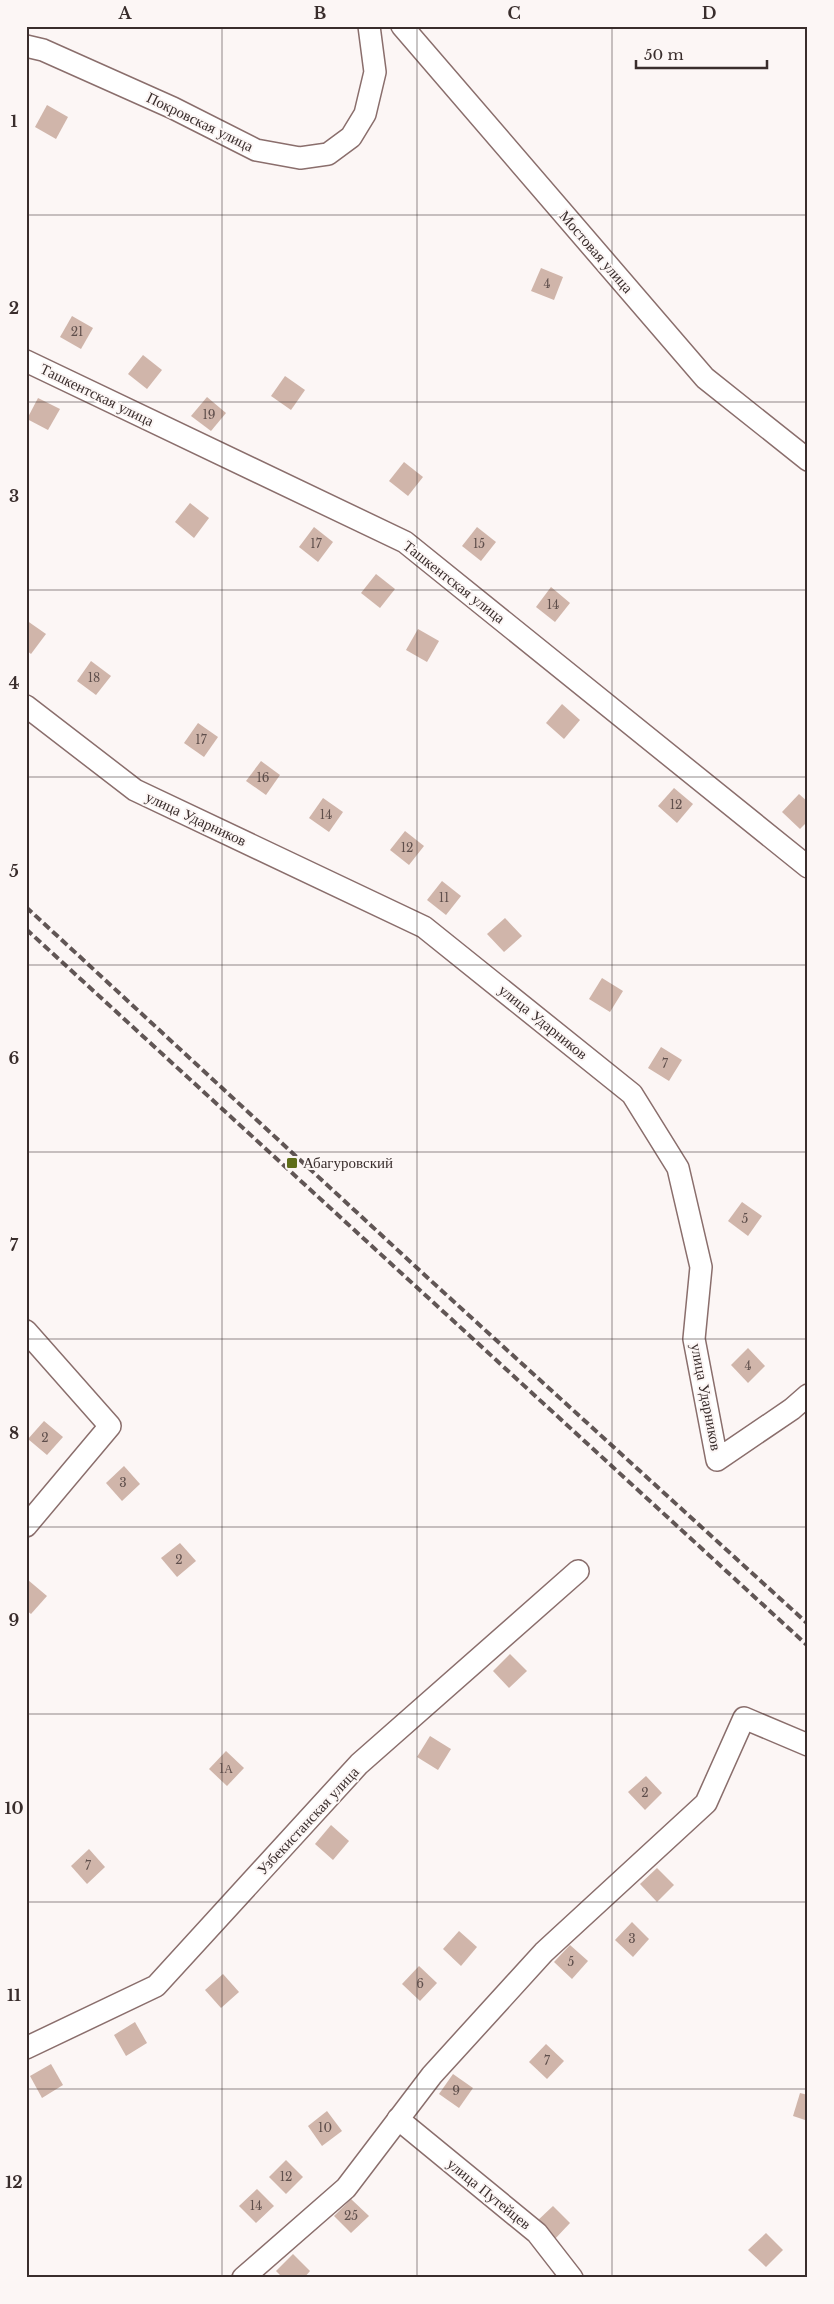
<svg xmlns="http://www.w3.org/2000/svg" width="834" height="2304" font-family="'Libre Baskerville',serif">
<rect width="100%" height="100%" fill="#fcf6f5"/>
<g fill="#d0b5aa">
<path d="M47,105L68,117L56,139L35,127Z"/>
<path d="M541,268L563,277L554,300L531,291Z"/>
<path d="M72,316L93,328L81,349L60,337Z"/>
<path d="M143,355L162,370L147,389L128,374Z"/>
<path d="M285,376L305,390L291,410L271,396Z"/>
<path d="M207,397L226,413L211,431L191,416Z"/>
<path d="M38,398L60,409L48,430L27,419Z"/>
<path d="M404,462L423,477L408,496L389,481Z"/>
<path d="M190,503L209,518L194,538L175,522Z"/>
<path d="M314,527L333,542L318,562L299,547Z"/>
<path d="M477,527L496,542L481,561L462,546Z"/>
<path d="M376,574L395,589L380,608L361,593Z"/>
<path d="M551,587L570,603L555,622L536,607Z"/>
<path d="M26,620L46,634L31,654L26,650Z"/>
<path d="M418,629L439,641L427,662L406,650Z"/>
<path d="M91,661L111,676L96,695L77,681Z"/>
<path d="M562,704L580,720L564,739L546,723Z"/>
<path d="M198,723L218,737L204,757L184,743Z"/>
<path d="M261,761L280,775L266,795L246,781Z"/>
<path d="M674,788L693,804L677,823L658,806Z"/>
<path d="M799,794L808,802V821L800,829L782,812Z"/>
<path d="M323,798L343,812L329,832L309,818Z"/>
<path d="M405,831L424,846L409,865L390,850Z"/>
<path d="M442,881L461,896L446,915L427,900Z"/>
<path d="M505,918L522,936L504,952L487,934Z"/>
<path d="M602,978L623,991L610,1012L589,999Z"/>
<path d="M661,1047L682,1060L669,1081L648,1068Z"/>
<path d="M742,1202L762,1216L748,1236L728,1221Z"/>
<path d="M748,1348L765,1366L748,1383L731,1365Z"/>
<path d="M44,1421L63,1437L47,1455L28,1439Z"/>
<path d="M124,1466L140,1484L122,1501L106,1483Z"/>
<path d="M180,1543L196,1561L177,1577L161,1558Z"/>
<path d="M28,1580L47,1596L31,1614L26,1610V1582Z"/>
<path d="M510,1654L527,1671L509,1688L493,1671Z"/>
<path d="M430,1736L451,1749L438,1770L417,1757Z"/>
<path d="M226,1751L244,1768L227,1786L209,1769Z"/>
<path d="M646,1776L662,1793L645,1810L628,1792Z"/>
<path d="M331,1825L349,1841L333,1860L315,1844Z"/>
<path d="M89,1849L105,1867L87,1884L71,1866Z"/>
<path d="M657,1868L674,1885L657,1902L640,1884Z"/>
<path d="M632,1922L649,1939L633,1957L615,1940Z"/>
<path d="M459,1931L477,1947L461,1966L443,1949Z"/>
<path d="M570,1945L588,1961L572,1979L554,1962Z"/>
<path d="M419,1966L437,1983L420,2001L402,1984Z"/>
<path d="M223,1974L239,1992L221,2008L205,1990Z"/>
<path d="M135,2022L147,2043L126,2056L114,2035Z"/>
<path d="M546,2044L564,2061L547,2079L529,2062Z"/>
<path d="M51,2064L63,2085L42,2098L30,2076Z"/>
<path d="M453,2074L473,2088L459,2108L439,2094Z"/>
<path d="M800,2093L808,2095V2121L793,2116Z"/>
<path d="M327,2111L342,2131L322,2146L308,2126Z"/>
<path d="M286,2160L303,2177L286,2194L269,2177Z"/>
<path d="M257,2189L274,2206L256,2223L239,2206Z"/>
<path d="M351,2199L369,2216L351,2233L334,2216Z"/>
<path d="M553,2206L570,2223L553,2241L535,2223Z"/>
<path d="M766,2233L783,2250L766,2267L748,2250Z"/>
<path d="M293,2254L310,2271L304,2278H283L276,2271Z"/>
</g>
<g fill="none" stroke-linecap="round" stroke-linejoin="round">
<defs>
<g id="minor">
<path d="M402,26L705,378L808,460"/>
<path d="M26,46L43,50L173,108L256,150L300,158L328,154L351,137L365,114L375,72L369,26"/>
<path d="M26,361L405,542L808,867"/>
<path d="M26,706L135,790L424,927L632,1094L678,1168L701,1267L694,1339L717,1460L792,1409L808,1395"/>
<path d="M26,1331L110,1426L26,1526"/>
<path d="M26,2048L156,1986L359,1764L578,1571"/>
<path d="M398,2119L537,2233L572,2278"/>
<path d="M243,2278L346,2188L432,2075L544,1952L706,1803L744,1718L808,1745"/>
</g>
</defs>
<use href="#minor" stroke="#8a6e6c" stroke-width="24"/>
<use href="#minor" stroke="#fff" stroke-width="21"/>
<g stroke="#615655" stroke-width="4" stroke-dasharray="8 4" stroke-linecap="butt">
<path d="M26,907L429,1279L808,1624"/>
<path d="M26,929L808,1646"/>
</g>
</g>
<path fill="none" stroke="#392d2c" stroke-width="1" stroke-opacity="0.55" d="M222,26V2278M417,26V2278M612,26V2278M26,215H808M26,402H808M26,590H808M26,777H808M26,965H808M26,1152H808M26,1339H808M26,1527H808M26,1714H808M26,1902H808M26,2089H808"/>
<rect fill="#5f6e19" stroke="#fcf6f5" stroke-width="2" x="286" y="1157" width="12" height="12" rx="2.5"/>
<g text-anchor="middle" stroke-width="4" stroke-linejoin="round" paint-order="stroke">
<g font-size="12" fill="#5f4f4c">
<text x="547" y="288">4</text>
<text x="77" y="336">21</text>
<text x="209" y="419">19</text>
<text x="316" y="548">17</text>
<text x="479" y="548">15</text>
<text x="553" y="609">14</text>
<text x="94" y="682">18</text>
<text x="201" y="744">17</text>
<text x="263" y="782">16</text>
<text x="676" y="809">12</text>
<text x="326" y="819">14</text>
<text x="407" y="852">12</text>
<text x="444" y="902">11</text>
<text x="665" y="1068">7</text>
<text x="745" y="1223">5</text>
<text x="748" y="1370">4</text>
<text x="45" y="1442">2</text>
<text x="123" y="1487">3</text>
<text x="179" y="1564">2</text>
<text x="226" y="1773">1А</text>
<text x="645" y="1797">2</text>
<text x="88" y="1870">7</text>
<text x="632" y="1943">3</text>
<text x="571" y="1966">5</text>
<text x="420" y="1988">6</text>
<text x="547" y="2065">7</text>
<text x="456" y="2095">9</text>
<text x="325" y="2132">10</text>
<text x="286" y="2181">12</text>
<text x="256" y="2210">14</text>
<text x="351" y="2220">25</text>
</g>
<g font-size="15" fill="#392d2c" stroke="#fcf6f5">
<text transform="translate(200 122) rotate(26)" y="5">Покровская улица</text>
<text transform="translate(596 252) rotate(49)" y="5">Мостовая улица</text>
<text transform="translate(97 395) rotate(26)" y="5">Ташкентская улица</text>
<text transform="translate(454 582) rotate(38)" y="5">Ташкентская улица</text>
<text transform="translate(196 819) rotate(25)" y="5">улица Ударников</text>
<text transform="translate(543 1022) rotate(39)" y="5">улица Ударников</text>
<text transform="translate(706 1397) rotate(79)" y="5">улица Ударников</text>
<text transform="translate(308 1821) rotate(-47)" y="5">Узбекистанская улица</text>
<text transform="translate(489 2194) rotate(39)" y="5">улица Путейцев</text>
</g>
<g font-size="15" fill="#392d2c" stroke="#fcf6f5" text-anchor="start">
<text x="303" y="1168">Абагуровский</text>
</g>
</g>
<rect width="834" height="2304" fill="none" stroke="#fcf6f5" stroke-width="55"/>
<path d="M636 60v8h131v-8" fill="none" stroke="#392d2c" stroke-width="2.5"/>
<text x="644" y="60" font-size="15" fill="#392d2c" stroke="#fcf6f5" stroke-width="4" paint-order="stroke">50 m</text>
<rect x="28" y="28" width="778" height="2248" fill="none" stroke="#392d2c" stroke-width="2"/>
<g font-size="16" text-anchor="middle" font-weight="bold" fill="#392d2c">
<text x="125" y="19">A</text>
<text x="320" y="19">B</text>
<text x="514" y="19">C</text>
<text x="709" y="19">D</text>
<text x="14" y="127">1</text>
<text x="14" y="314">2</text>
<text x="14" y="502">3</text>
<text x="14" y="689">4</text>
<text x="14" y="877">5</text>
<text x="14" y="1064">6</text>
<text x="14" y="1251">7</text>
<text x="14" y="1439">8</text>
<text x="14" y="1626">9</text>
<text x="14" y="1814">10</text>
<text x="14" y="2001">11</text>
<text x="14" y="2188">12</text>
</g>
</svg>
